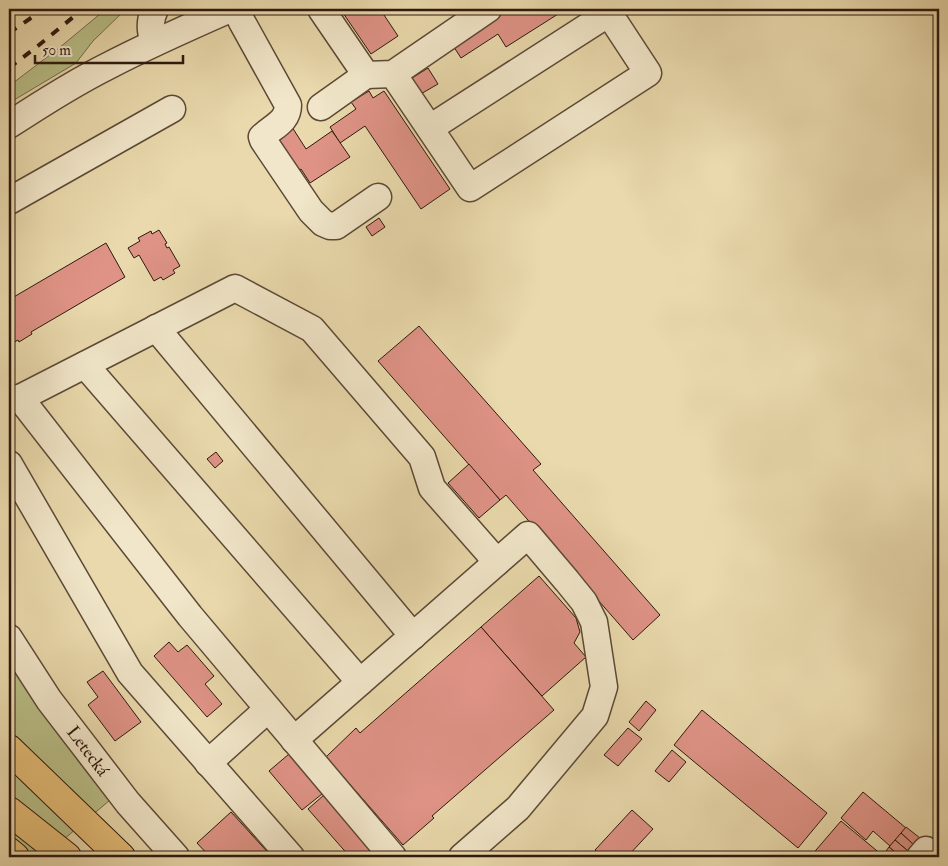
<svg xmlns="http://www.w3.org/2000/svg" width="948" height="866" font-family="'IM FELL Double Pica',serif">
<rect width="100%" height="100%" fill="#e9d9ac"/>
<filter id="stains"><feTurbulence type="fractalNoise" baseFrequency=".004" numOctaves="4"/><feColorMatrix values="0 0 0 0 .2 0 0 0 0 .09 0 0 0 0 .02 0 0 0 .5 -.17"/></filter>
<radialGradient id="worn" r=".72"><stop offset=".6" stop-color="#630" stop-opacity="0"/><stop offset="1" stop-color="#630" stop-opacity=".3"/></radialGradient>
<g fill="#b9be87" stroke="#736c4a">
<path d="M106,9H126L93,41L76,63L9,103V86L59,48Z"/>
<path d="M9,660L110,800L43,857H9Z"/>
</g>
<g fill="#df9386" stroke="#2d190e">
<path d="M343,9H380L398,36L371,54L341,10Z"/>
<path d="M506,9H566L506,47L498,34L461,58L452,44Z"/>
<path d="M428,68L438,84L419,95L409,80Z"/>
<path d="M369,91L373,98L384,91L450,189L421,209L365,126L340,143L330,127L356,109L351,102Z"/>
<path d="M292,127L306,149L332,131L350,157L310,183L301,169L292,175L270,142Z"/>
<path d="M379,218L385,227L372,236L366,227Z"/>
<path d="M159,230L167,243L165,244L167,248L169,247L180,266L173,270L175,273L163,280L161,277L154,281L139,255L134,258L128,248L140,241L138,238L151,231L152,234Z"/>
<path d="M106,243L125,277L31,332L32,334L19,342L18,340L9,345V293L12,298Z"/>
<path d="M419,326L541,464L533,470L660,615L633,640L506,495L500,500L378,361Z"/>
<path d="M216,452L223,461L215,468L207,459Z"/>
<path d="M469,464L500,500L479,518L448,483Z"/>
<path d="M539,576L576,618L580,632L574,643L586,657L542,696L481,627Z"/>
<path d="M481,627L554,710L432,816L434,818L403,845L326,757L356,728L360,733Z"/>
<path d="M169,642L178,652L187,645L214,676L205,684L222,704L207,717L154,656Z"/>
<path d="M103,671L141,722L115,741L88,705L98,697L87,682Z"/>
<path d="M646,701L656,710L639,731L629,722Z"/>
<path d="M702,710L827,813L798,848L674,745Z"/>
<path d="M628,728L642,739L618,766L604,755Z"/>
<path d="M672,750L686,762L669,782L655,771Z"/>
<path d="M289,754L322,794L302,810L269,771Z"/>
<path d="M863,792L906,828L890,846L873,831L866,840L841,818Z"/>
<path d="M324,795L378,857H350L308,809Z"/>
<path d="M632,810L653,829L627,857H603L595,850Z"/>
<path d="M231,812L272,857H210L197,843Z"/>
<path d="M841,821L882,855L881,857H810Z"/>
<path d="M906,827L920,838L914,845L901,833Z"/>
<path d="M901,833L914,845L908,851L895,840Z"/>
<path d="M895,840L908,851L903,857H901L889,847Z"/>
<path d="M889,847L901,857H888L884,854Z"/>
</g>
<g fill="none" stroke-linecap="round" stroke-linejoin="round">
<defs>
<g id="minor">
<path d="M236,9L242,22L288,105C288,122 273,126 262,137L263,140L311,211L323,223L330,226H336L378,197"/>
<path d="M321,9L366,75L393,74L488,9"/>
<path d="M154,43C150,31 149,21 155,9"/>
<path d="M393,74L470,188L648,73L606,9"/>
<path d="M321,107L366,75"/>
<path d="M9,125C41,104 74,83 108,66C148,45 189,27 230,9"/>
<path d="M430,128L609,13"/>
<path d="M9,201L172,109"/>
<path d="M156,328L413,636"/>
<path d="M85,365L360,682"/>
<path d="M20,398L235,288L312,329L422,457L432,488L497,562"/>
<path d="M9,399L20,398L190,616L393,857"/>
<path d="M9,464L130,673L291,857"/>
<path d="M9,638L49,700L128,803L176,857"/>
<path d="M294,740L528,535L567,581L584,602L594,622L604,687L595,716L518,808L462,857"/>
<path d="M208,763L268,709"/>
<path d="M920,857L926,850"/>
</g>
<g id="highway">
<path d="M9,749L121,857"/>
<path d="M9,811L67,857"/>
<path d="M9,852L15,857"/>
</g>
</defs>
<use href="#minor" stroke="#5c4936" stroke-width="29"/>
<use href="#highway" stroke="#2d190e" stroke-width="30"/>
<use href="#minor" stroke="#f1e6c9" stroke-width="26"/>
<use href="#highway" stroke="#e4bc76" stroke-width="28"/>
<g stroke="#2d190e" stroke-width="4" stroke-dasharray="9 9" stroke-linecap="butt">
<path d="M9,33L44,9"/>
<path d="M9,68L39,45L83,9"/>
</g>
</g>
<g text-anchor="middle" stroke-width="5" stroke-linejoin="round" paint-order="stroke">
<g font-size="18" fill="#2d190e" stroke="#f1e6c9">
<text transform="translate(88 751) rotate(53)" y="6">Letecká</text>
</g>
</g>
<rect width="948" height="866" fill="none" stroke="#e9d9ac" stroke-width="30"/>
<rect x="10" y="10" width="928" height="846" fill="none" stroke="#2d190e" stroke-width="2.5"/>
<rect x="15" y="15" width="918" height="836" fill="none" stroke="#2d190e"/>
<path d="M35 55v8h148v-8" fill="none" stroke="#2d190e" stroke-width="2.5"/>
<text x="42" y="55" font-size="15" fill="#2d190e" stroke="#f1e6c9" stroke-width="4" paint-order="stroke">50 m</text>
<rect width="100%" height="100%" filter="url(#stains)"/>
<rect width="100%" height="100%" fill="url(#worn)"/>
</svg>
